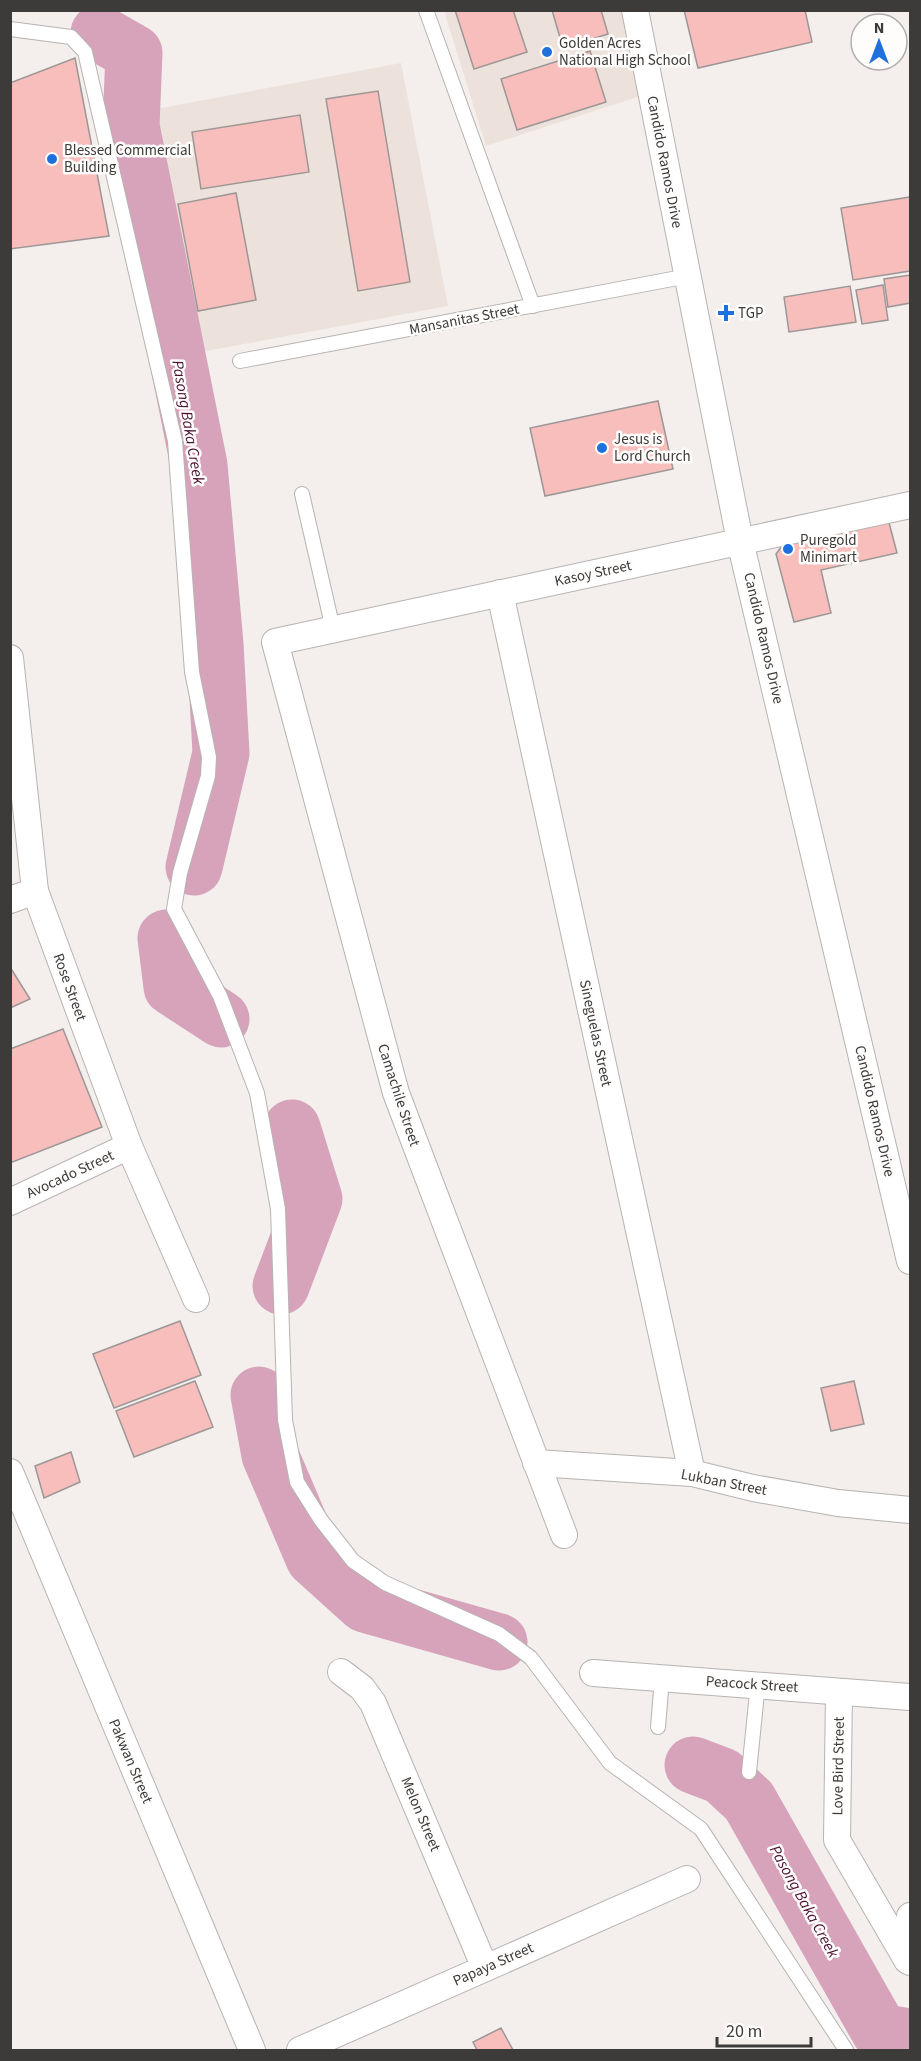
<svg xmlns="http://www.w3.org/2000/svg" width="921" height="2061" font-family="'Source Sans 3',sans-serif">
<rect width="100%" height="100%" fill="#f4efed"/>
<g fill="#ede2db">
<path d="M444,11H626L647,94L486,146Z"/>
<path d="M401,63L448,306L191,354L145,111Z"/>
</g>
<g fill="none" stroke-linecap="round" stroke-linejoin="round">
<g stroke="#d6a3bb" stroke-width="57">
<path d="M99,33L134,53L131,126L199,465L215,644L221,753L194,867"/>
<path d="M166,938L172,987L221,1019"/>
<path d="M281,1286L314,1199L292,1128"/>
<path d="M259,1395L270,1455L314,1558L365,1604L499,1642"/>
<path d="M693,1765L722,1776L749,1801L880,2032L910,2037"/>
</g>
</g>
<g fill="#f8bebc" stroke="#9c9797" stroke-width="1.5">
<path d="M455,10H513L527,52L474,69Z"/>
<path d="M552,10H601L608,34L563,48Z"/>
<path d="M684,10H805L812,42L698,68Z"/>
<path d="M590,51L606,102L517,130L501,79Z"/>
<path d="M75,58L109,236L10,249V83Z"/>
<path d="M378,91L410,282L358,291L326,99Z"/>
<path d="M300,115L309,172L201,189L192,132Z"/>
<path d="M236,193L256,300L198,311L178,204Z"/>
<path d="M910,197V271L853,280L841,208Z"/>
<path d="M910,275V303L888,307L884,279Z"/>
<path d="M883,285L888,320L862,324L856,290Z"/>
<path d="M850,286L856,322L789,332L784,297Z"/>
<path d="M658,401L673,469L545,496L530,428Z"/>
<path d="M887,515L897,553L821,570L831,613L794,622L776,554L788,538Z"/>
<path d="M10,967L30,999L10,1008Z"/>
<path d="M63,1029L102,1127L10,1163V1049Z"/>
<path d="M180,1321L201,1375L114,1408L93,1354Z"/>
<path d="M195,1381L213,1427L134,1457L116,1411Z"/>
<path d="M854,1381L864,1424L831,1431L821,1388Z"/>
<path d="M71,1452L80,1482L44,1498L35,1466Z"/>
<path d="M501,2028L513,2050H477L473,2042Z"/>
</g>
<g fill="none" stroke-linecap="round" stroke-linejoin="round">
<defs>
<g id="service">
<path d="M426,10L533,306"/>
<path d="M10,29L71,37L85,52L175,441L192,672L209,757L208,776L180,873L174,909L220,996L257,1093L278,1209L285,1420L297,1482L321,1520L353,1561L385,1583L499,1634L531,1658L610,1763L701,1829L846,2050"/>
<path d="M240,361L688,276"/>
<path d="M302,494L333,629"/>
<path d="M658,1727L662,1678"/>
<path d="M749,1772L758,1683"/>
</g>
<g id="minor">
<path d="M635,10L740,541L910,1261"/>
<path d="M500,593L692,1473"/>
<path d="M10,658L35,891L129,1146L196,1299"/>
<path d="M10,900L35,891"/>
<path d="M10,1202L129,1146"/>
<path d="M536,1463L692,1473L753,1488L838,1503L910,1510"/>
<path d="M10,1472L252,2050"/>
<path d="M564,1535L396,1093L275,642L910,505"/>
<path d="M341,1672L362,1688L373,1703L485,1968"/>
<path d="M593,1673L910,1697"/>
<path d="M839,1692L837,1840L907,1960L910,1962"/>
<path d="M907,1960L910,1916"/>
<path d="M300,2050L687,1879"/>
</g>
</defs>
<use href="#service" stroke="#b7b3b1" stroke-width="16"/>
<use href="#minor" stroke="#b7b3b1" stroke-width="28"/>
<use href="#service" stroke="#fff" stroke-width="14"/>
<use href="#minor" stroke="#fff" stroke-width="26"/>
</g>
<g fill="#1e71dc" stroke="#fffdfc" stroke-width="2">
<circle cx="547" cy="52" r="6"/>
<circle cx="52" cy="159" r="6"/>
<path d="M723 304h6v6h6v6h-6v6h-6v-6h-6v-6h6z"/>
<circle cx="602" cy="448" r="6"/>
<circle cx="788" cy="549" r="6"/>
</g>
<g text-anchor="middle" stroke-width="5" stroke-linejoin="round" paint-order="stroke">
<g font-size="15" fill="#3c3b3a" stroke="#fffdfc" text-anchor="start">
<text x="559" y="48">Golden Acres<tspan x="559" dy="17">National High School</tspan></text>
<text x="64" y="155">Blessed Commercial<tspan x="64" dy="17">Building</tspan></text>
<text x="738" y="318">TGP</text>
<text x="614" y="444">Jesus is<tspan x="614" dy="17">Lord Church</tspan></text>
<text x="800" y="545">Puregold<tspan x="800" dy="17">Minimart</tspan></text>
</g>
<g font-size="15" fill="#3c3b3a" stroke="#fffdfc">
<text transform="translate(665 162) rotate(79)" y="5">Candido Ramos Drive</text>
<text transform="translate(464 319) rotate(-11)" y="5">Mansanitas Street</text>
<text transform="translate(593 573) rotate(-12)" y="5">Kasoy Street</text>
<text transform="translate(764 638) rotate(77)" y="5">Candido Ramos Drive</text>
<text transform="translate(70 987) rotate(70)" y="5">Rose Street</text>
<text transform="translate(596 1033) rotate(78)" y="5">Sineguelas Street</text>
<text transform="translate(399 1095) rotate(72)" y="5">Camachile Street</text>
<text transform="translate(875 1111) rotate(77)" y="5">Candido Ramos Drive</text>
<text transform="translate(70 1174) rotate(-25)" y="5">Avocado Street</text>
<text transform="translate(724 1482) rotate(11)" y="5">Lukban Street</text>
<text transform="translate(752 1684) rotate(4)" y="5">Peacock Street</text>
<text transform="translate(131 1761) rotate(67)" y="5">Pakwan Street</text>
<text transform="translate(838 1766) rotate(-89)" y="5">Love Bird Street</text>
<text transform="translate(421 1814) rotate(67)" y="5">Melon Street</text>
<text transform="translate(493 1964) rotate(-24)" y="5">Papaya Street</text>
</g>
<g font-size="16" font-style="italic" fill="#4d1234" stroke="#fffdfc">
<text transform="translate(189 422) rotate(80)" y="6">Pasong Baka Creek</text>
<text transform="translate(805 1901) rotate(61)" y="6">Pasong Baka Creek</text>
</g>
</g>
<rect width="921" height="2061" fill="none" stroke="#3c3b3a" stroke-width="24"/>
<g transform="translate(879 42)"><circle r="28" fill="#fffdfc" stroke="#b1afae" stroke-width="1.5"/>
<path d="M0-4.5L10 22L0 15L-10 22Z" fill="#1e71dc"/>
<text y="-9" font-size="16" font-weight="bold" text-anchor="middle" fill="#3c3b3a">N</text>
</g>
<path d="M717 2037v9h94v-9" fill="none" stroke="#3c3b3a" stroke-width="3"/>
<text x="726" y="2037" font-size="18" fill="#3c3b3a" stroke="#fffdfc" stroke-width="4.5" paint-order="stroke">20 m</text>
</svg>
